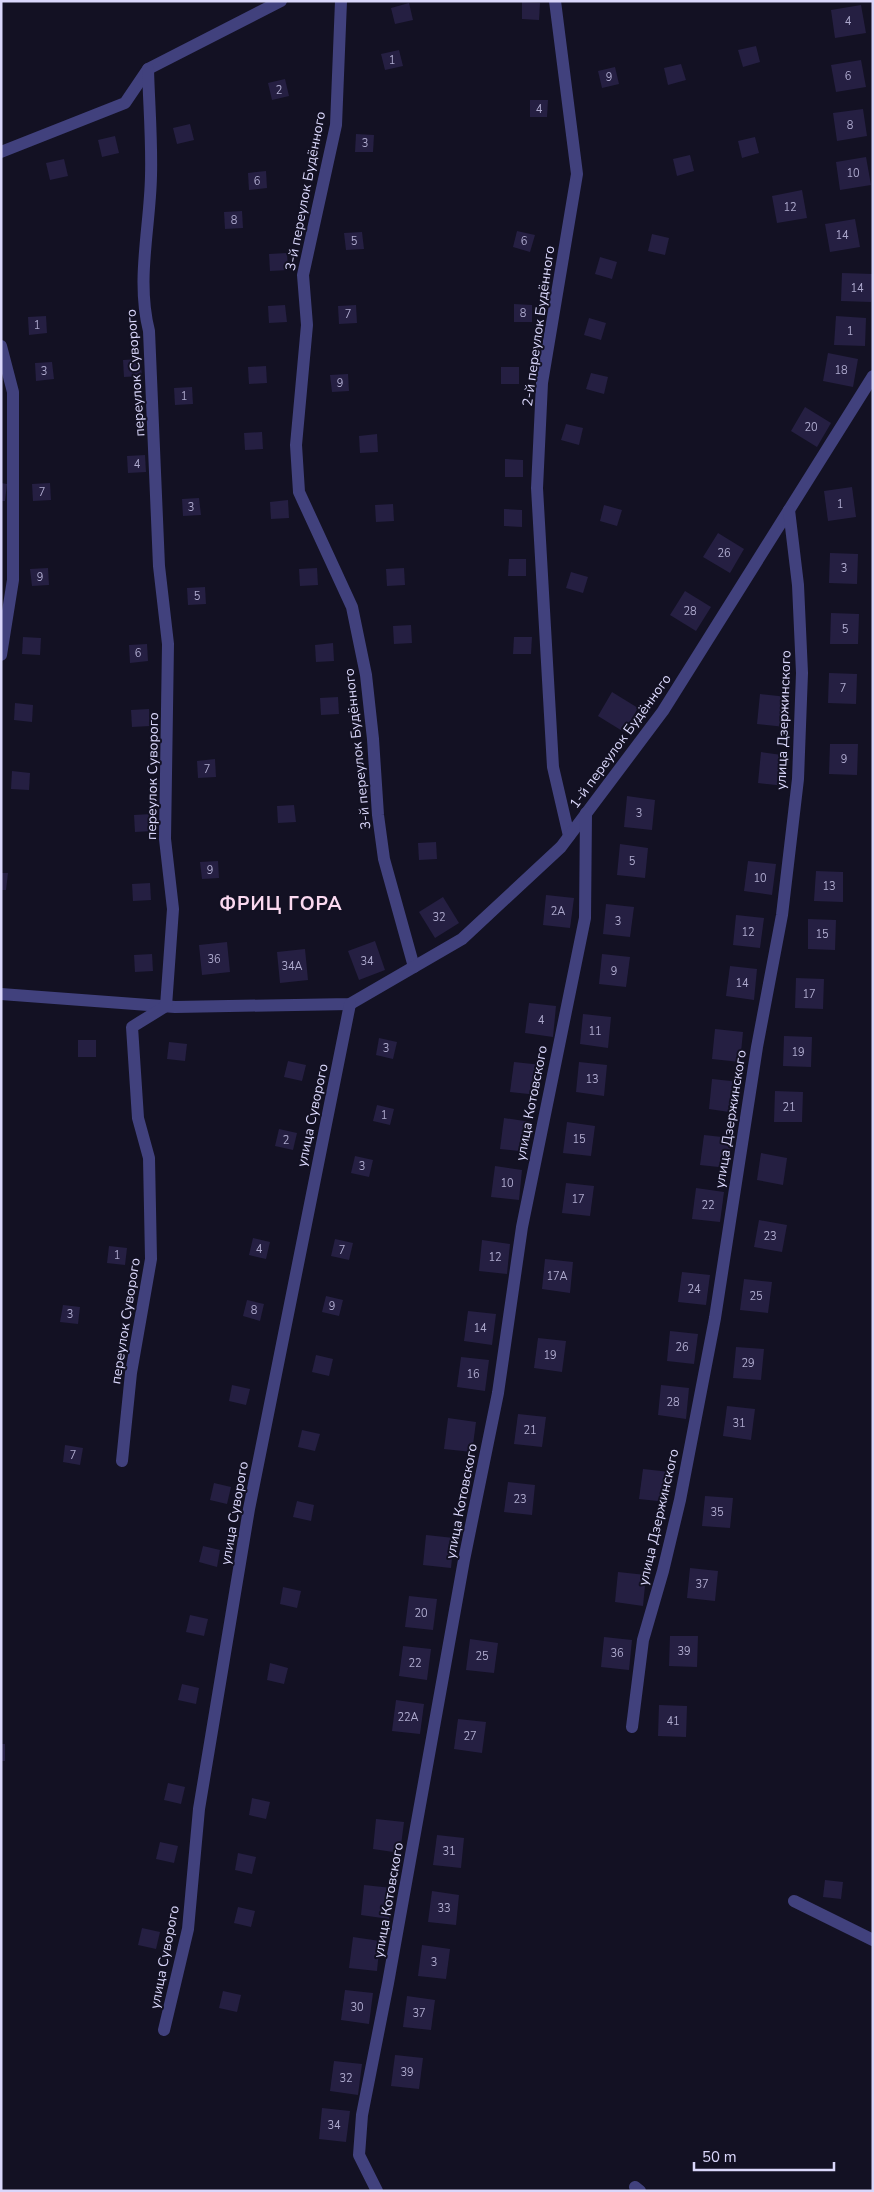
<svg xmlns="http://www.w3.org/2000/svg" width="874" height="2192" font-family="'Nunito Sans',sans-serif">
<rect width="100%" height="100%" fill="#131123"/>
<g fill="#251f42">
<path d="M522,2L540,3L539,20L522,19Z"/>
<path d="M409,3L413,20L395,24L391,8Z"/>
<path d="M861,5L866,33L835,38L831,10Z"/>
<path d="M756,46L760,62L743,67L738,50Z"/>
<path d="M399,50L403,66L385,70L381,54Z"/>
<path d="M861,60L866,87L836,92L831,65Z"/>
<path d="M681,64L686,80L668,85L664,68Z"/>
<path d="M615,67L619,84L602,88L598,71Z"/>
<path d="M285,79L289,96L272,100L268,83Z"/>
<path d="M530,100H548L547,117H530Z"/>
<path d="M863,109L867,136L837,141L833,113Z"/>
<path d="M190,124L194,140L177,144L173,128Z"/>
<path d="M356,134L374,135L373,152H355Z"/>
<path d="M115,136L119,153L102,157L98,140Z"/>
<path d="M755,137L759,153L742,158L738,141Z"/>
<path d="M690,155L694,171L677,176L673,159Z"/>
<path d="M866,157L871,185L840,190L836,162Z"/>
<path d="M64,159L68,176L50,180L46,163Z"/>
<path d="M266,171L267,188L249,190L248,173Z"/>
<path d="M802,190L807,218L777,223L772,196Z"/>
<path d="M242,211L243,228L225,229L224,212Z"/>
<path d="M855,219L860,247L830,252L825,224Z"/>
<path d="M517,231L535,235L530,252L513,247Z"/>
<path d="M362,232L364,249L346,250L344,233Z"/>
<path d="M652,234L669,238L665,255L648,251Z"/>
<path d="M287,253L288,270L270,271L269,254Z"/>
<path d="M600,257L617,262L612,279L595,274Z"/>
<path d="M842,273L873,274L871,302L841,301Z"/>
<path d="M514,304L532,305V322H514Z"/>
<path d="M285,305L287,322L269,323L268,306Z"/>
<path d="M356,305L357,323L339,324L338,306Z"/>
<path d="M46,316L47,333L29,335L28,317Z"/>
<path d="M836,316L866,318L865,346L834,345Z"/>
<path d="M589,318L606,323L601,340L584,335Z"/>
<path d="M828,353L858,359L853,387L823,381Z"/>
<path d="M140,359L142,376L124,377L123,360Z"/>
<path d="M52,362L54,379L36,381L35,363Z"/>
<path d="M266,366L267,383L249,384L248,367Z"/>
<rect x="501" y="367" width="18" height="17"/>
<path d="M591,373L608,377L604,394L586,389Z"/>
<path d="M348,374L349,391L332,392L330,375Z"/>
<path d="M192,387L193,404L175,405L174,388Z"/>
<path d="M805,407L831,423L817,447L791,431Z"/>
<path d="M566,424L583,428L579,445L561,440Z"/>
<path d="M262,432L263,449L245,450L244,433Z"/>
<path d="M377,434L378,452L360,453L359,436Z"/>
<path d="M145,455L146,472L128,473L127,456Z"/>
<path d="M505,459L523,460V477H505Z"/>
<path d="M1,483L7,484L5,501H1Z"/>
<path d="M50,483L51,500L33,501L32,484Z"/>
<path d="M852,487L856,517L828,521L824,491Z"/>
<path d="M199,498L201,515L183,516L182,499Z"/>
<path d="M288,500L289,518L271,519L270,502Z"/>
<path d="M393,504L394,521L376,522L375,505Z"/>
<path d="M604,505L622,510L617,526L600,521Z"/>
<path d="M504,509L522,510V527L504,526Z"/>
<path d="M718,533L744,549L730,573L703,557Z"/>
<path d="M830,553L858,554L857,584L829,583Z"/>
<path d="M509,559H526V576H508Z"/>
<path d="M48,568L49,585L32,586L30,569Z"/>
<path d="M317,568L318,585L300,586L299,569Z"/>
<path d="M404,568L405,585L387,586L386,569Z"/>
<path d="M571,572L588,577L583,593L566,588Z"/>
<path d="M205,587L206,604L188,605L187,588Z"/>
<path d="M685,591L711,607L696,631L670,615Z"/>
<path d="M831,613L859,614L858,644H830Z"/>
<path d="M411,625L412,643L394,644L393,626Z"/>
<path d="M23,637L41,638L40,655L22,654Z"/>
<path d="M514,637H532L531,654H513Z"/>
<path d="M333,643L334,661L316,662L315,645Z"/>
<path d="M147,644L148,661L130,663L129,645Z"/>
<path d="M829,673L857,674L856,704L828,703Z"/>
<path d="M612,692L638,708L624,732L598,716Z"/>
<path d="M760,694L788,697L785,727L757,724Z"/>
<path d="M338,697L339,714L321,715L320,698Z"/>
<path d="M15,703L33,705L32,722L14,720Z"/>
<path d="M149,709L150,726L132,727L131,710Z"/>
<path d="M830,744H858L857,775L829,774Z"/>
<path d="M761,752L789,756L786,786L758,783Z"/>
<path d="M215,759L216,777L198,778L197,761Z"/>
<path d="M12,771L30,773L29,790L11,789Z"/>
<path d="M627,796L655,800L652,830L624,827Z"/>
<path d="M294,805L296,822L278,823L277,806Z"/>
<path d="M152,814L153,831L135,832L134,815Z"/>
<path d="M436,842L437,859L419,860L418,843Z"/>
<path d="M620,844L648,848L645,878L617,875Z"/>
<path d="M218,861L219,878L202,879L200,862Z"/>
<path d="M748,861L776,864L772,895L744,891Z"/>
<path d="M816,871L843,872V902L814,901Z"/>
<path d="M1,873H8L6,890H1Z"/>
<path d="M150,883L151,900L133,901L132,884Z"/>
<path d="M546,895L574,898L570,928L543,925Z"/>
<path d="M443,897L459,923L435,938L419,912Z"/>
<path d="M606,904L634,907L630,937L603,934Z"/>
<path d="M736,915L764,918L760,948L733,945Z"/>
<path d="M808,919L836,920L835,950L808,949Z"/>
<path d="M375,941L385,970L359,980L348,951Z"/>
<path d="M227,942L230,972L202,975L199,945Z"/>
<path d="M305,949L308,980L280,983L277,952Z"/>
<path d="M152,954L153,971L135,972L134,955Z"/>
<path d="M602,954L630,957L626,987L599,984Z"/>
<path d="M730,966L757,969L754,1000L726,996Z"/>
<path d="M796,978L824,979L823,1009L795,1008Z"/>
<path d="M529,1003L556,1006L553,1037L525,1033Z"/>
<path d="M583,1014L611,1017L608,1048L580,1044Z"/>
<path d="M715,1029L743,1032L740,1062L712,1059Z"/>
<path d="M784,1036L812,1037L811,1067L783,1066Z"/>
<path d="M379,1038L397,1042L393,1059L376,1055Z"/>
<rect x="78" y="1040" width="18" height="17"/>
<path d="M169,1042L187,1044L185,1061L167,1059Z"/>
<path d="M288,1061L306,1065L302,1081L284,1077Z"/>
<path d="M514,1062L542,1065L538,1095L510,1092Z"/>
<path d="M579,1062L607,1065L604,1096L576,1092Z"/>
<path d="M712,1079L740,1082L736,1113L709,1109Z"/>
<path d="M775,1091L803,1092L802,1122H774Z"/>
<path d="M377,1105L394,1109L390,1125L373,1121Z"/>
<path d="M504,1118L531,1122L528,1152L500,1149Z"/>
<path d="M567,1122L595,1126L591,1156L563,1153Z"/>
<path d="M279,1129L297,1133L293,1150L275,1146Z"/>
<path d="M704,1135L731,1138L728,1168L700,1165Z"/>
<path d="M761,1153L787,1158L783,1185L757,1180Z"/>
<path d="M355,1156L373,1160L369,1177L351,1173Z"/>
<path d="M495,1166L522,1170L519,1200L491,1197Z"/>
<path d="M566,1183L594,1186L590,1216L562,1213Z"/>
<path d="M696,1188L724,1192L720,1222L692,1219Z"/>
<path d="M759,1220L787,1225L782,1252L754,1247Z"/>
<path d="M253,1238L270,1242L266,1259L249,1255Z"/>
<path d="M335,1239L353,1243L349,1260L331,1256Z"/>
<path d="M482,1240L510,1244L507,1274L479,1271Z"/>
<path d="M109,1246L127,1248L125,1265L107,1263Z"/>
<path d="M545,1259L573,1262L570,1293L542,1289Z"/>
<path d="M682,1272L710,1275L706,1305L678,1302Z"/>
<path d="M744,1279L772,1282L768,1313L740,1310Z"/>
<path d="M326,1296L343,1300L339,1316L322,1312Z"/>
<path d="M247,1300L264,1304L260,1321L243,1316Z"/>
<path d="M63,1305L80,1307L78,1324L60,1322Z"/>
<path d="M468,1311L496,1314L492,1345L464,1341Z"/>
<path d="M670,1331L698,1334L694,1364L667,1361Z"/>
<path d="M538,1338L566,1341L562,1372L534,1368Z"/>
<path d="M736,1347L764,1349L761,1380L733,1378Z"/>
<path d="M316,1355L333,1359L329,1376L312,1372Z"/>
<path d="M461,1357L489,1360L485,1391L457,1387Z"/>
<path d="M232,1385L250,1389L246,1405L229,1401Z"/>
<path d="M661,1385L689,1388L686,1419L658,1415Z"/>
<path d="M727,1406L755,1409L751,1440L723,1436Z"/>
<path d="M518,1414L546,1417L542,1447L514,1444Z"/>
<path d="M448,1418L476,1422L472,1452L444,1449Z"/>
<path d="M302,1430L320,1434L315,1451L298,1447Z"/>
<path d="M65,1445L83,1448L80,1465L63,1462Z"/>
<path d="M643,1469L670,1472L667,1502L639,1499Z"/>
<path d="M508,1482L535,1485L532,1515L504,1512Z"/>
<path d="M214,1483L231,1487L227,1504L210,1500Z"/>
<path d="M705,1496L733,1498L730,1528L702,1526Z"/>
<path d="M297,1501L314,1505L311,1521L293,1517Z"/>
<path d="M426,1535L454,1538L451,1568L423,1565Z"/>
<path d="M203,1546L220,1550L217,1567L199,1562Z"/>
<path d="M690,1568L718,1571L715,1601L687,1598Z"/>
<path d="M618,1572L646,1575L643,1606L615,1602Z"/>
<path d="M283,1587L301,1591L297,1608L280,1604Z"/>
<path d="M409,1596L437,1599L433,1630L405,1627Z"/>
<path d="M190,1615L208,1619L204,1636L186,1632Z"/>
<path d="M670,1636H698L697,1667L669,1666Z"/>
<path d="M604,1637L632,1640L629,1670L601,1667Z"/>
<path d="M470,1639L498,1643L494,1673L466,1670Z"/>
<path d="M403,1646L431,1649L427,1680L399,1676Z"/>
<path d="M270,1663L288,1668L284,1684L267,1680Z"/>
<path d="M182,1684L199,1688L196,1704L178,1700Z"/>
<path d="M396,1700L424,1704L420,1734L392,1731Z"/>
<path d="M659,1705L687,1706L686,1737L658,1736Z"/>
<path d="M458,1719L486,1722L482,1753L454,1749Z"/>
<rect x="1" y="1744" width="4" height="17"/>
<path d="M168,1783L185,1787L181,1804L164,1800Z"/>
<path d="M252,1798L270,1802L266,1819L249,1815Z"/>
<path d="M376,1819L404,1822L400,1853L373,1849Z"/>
<path d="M437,1835L464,1838L461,1868L433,1865Z"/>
<path d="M160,1842L178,1846L174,1863L156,1859Z"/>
<path d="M238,1853L256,1857L252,1874L235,1870Z"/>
<path d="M825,1880L843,1882L841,1899L823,1897Z"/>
<path d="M364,1885L392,1888L389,1919L361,1915Z"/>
<path d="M432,1891L459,1895L456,1925L428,1922Z"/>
<path d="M238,1907L255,1911L251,1927L234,1923Z"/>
<path d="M142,1928L160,1932L156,1949L138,1945Z"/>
<path d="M353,1937L380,1941L377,1971L349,1968Z"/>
<path d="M422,1945L450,1949L446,1979L418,1976Z"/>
<path d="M345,1990L373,1993L369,2024L341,2020Z"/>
<path d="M223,1991L241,1995L237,2012L219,2008Z"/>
<path d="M407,1996L435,2000L431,2030L403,2027Z"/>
<path d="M395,2055L423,2058L419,2089L391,2086Z"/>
<path d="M334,2061L362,2064L358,2095L330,2091Z"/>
<path d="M322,2108L350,2111L346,2142L319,2139Z"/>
</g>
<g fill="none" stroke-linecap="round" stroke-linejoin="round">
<g stroke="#41417d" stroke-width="12">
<path d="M341,1L336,125L303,275L307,325L296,445L299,492L352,607L366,675L373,739L378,815L384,859L414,967"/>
<path d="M555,1L577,174L542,383L537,488L553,767L569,836"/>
<path d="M1,152L125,103L148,69L281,1"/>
<path d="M1,346L13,392V580L1,655"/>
<path d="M1,994L175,1007L350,1004L462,939L561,847L663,711L873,376"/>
<path d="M122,1461L131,1373L151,1259L149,1158L138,1118L132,1027L166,1006L173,909L165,839L168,644L159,566L149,331C136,280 150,228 151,176C152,140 149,105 148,69"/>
<path d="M632,1727L643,1640L663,1571L680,1500L715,1318L757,1047L782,915L798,779L802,673L798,585L789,510"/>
<path d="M794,1901L873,1940"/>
<path d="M164,2030L188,1929L199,1809L249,1509L350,1004"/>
<path d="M635,2187L640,2191"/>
<path d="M377,2191L359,2155L362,2115L388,1983L464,1560L498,1393L522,1227L585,918L586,813"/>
</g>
</g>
<g text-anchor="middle" stroke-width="4" stroke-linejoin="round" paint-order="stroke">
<g font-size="11" fill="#ada9cd">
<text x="848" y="25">4</text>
<text x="392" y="64">1</text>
<text x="848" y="80">6</text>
<text x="609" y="81">9</text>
<text x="279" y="94">2</text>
<text x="539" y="113">4</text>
<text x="850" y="129">8</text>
<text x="365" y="147">3</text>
<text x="853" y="177">10</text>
<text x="257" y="185">6</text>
<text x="790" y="211">12</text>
<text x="234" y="224">8</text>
<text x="842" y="239">14</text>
<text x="354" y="245">5</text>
<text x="524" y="245">6</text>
<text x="857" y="292">14</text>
<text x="523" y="317">8</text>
<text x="348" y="318">7</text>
<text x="37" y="329">1</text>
<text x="850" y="335">1</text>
<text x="841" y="374">18</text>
<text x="44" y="375">3</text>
<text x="340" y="387">9</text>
<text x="184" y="400">1</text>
<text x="811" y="431">20</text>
<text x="137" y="468">4</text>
<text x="42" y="496">7</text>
<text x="840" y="508">1</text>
<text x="191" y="511">3</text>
<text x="724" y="557">26</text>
<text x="844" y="572">3</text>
<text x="40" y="581">9</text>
<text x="197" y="600">5</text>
<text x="690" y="615">28</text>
<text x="845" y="633">5</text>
<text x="138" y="657">6</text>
<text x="843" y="692">7</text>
<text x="844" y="763">9</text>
<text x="207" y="773">7</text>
<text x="639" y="817">3</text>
<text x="632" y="865">5</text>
<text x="210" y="874">9</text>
<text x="760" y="882">10</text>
<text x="829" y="890">13</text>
<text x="558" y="915">2А</text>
<text x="439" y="921">32</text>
<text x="618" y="925">3</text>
<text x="748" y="936">12</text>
<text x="822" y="938">15</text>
<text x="214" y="963">36</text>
<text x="367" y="965">34</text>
<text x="292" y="970">34А</text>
<text x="614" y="975">9</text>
<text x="742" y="987">14</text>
<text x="809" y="998">17</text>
<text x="541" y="1024">4</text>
<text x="595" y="1035">11</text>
<text x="386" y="1052">3</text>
<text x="798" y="1056">19</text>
<text x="592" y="1083">13</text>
<text x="789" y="1111">21</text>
<text x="384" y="1119">1</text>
<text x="579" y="1143">15</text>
<text x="286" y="1144">2</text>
<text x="362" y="1170">3</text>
<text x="507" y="1187">10</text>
<text x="578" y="1203">17</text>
<text x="708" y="1209">22</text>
<text x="770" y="1240">23</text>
<text x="259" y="1253">4</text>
<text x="342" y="1254">7</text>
<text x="117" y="1259">1</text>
<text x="495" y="1261">12</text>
<text x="557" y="1280">17А</text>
<text x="694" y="1293">24</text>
<text x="756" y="1300">25</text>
<text x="332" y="1310">9</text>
<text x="254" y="1314">8</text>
<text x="70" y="1318">3</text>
<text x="480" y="1332">14</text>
<text x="682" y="1351">26</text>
<text x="550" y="1359">19</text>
<text x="748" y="1367">29</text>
<text x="473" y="1378">16</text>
<text x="673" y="1406">28</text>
<text x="739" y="1427">31</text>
<text x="530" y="1434">21</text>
<text x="73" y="1459">7</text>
<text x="520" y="1503">23</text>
<text x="717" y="1516">35</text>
<text x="702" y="1588">37</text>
<text x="421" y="1617">20</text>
<text x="684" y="1655">39</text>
<text x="617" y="1657">36</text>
<text x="482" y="1660">25</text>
<text x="415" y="1667">22</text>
<text x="408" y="1721">22А</text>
<text x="673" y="1725">41</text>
<text x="470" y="1740">27</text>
<text x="449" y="1855">31</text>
<text x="444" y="1912">33</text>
<text x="434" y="1966">3</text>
<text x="357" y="2011">30</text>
<text x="419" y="2017">37</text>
<text x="407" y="2076">39</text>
<text x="346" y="2082">32</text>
<text x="334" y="2129">34</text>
</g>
<g font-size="14" fill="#dad7fb" stroke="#131123">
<text transform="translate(305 191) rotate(-79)" y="5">3-й переулок Будённого</text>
<text transform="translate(538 326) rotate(-82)" y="5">2-й переулок Будённого</text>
<text transform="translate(135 373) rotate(-94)" y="5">переулок Суворого</text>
<text transform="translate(783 720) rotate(-88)" y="5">улица Дзержинского</text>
<text transform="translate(620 741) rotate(-54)" y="5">1-й переулок Будённого</text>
<text transform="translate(357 749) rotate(-96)" y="5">3-й переулок Будённого</text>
<text transform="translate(152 776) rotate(-89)" y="5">переулок Суворого</text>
<text transform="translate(531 1103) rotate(-79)" y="5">улица Котовского</text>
<text transform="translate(312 1115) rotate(-78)" y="5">улица Суворого</text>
<text transform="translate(730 1119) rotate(-81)" y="5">улица Дзержинского</text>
<text transform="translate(125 1321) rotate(-81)" y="5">переулок Суворого</text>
<text transform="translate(461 1501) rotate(-79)" y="5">улица Котовского</text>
<text transform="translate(234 1513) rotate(-80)" y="5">улица Суворого</text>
<text transform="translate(658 1517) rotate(-77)" y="5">улица Дзержинского</text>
<text transform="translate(388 1900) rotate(-80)" y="5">улица Котовского</text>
<text transform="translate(164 1957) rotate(-79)" y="5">улица Суворого</text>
</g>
<g font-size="19" font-weight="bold" letter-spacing="1" fill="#fbd9f0" stroke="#131123">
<text x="281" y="910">ФРИЦ ГОРА</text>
</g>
</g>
<rect width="874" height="2192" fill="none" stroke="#dad7fb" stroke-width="5"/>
<path d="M694 2162v8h140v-8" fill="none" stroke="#dad7fb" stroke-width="2.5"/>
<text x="702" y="2162" font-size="15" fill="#dad7fb" stroke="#131123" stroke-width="4" paint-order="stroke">50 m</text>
</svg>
